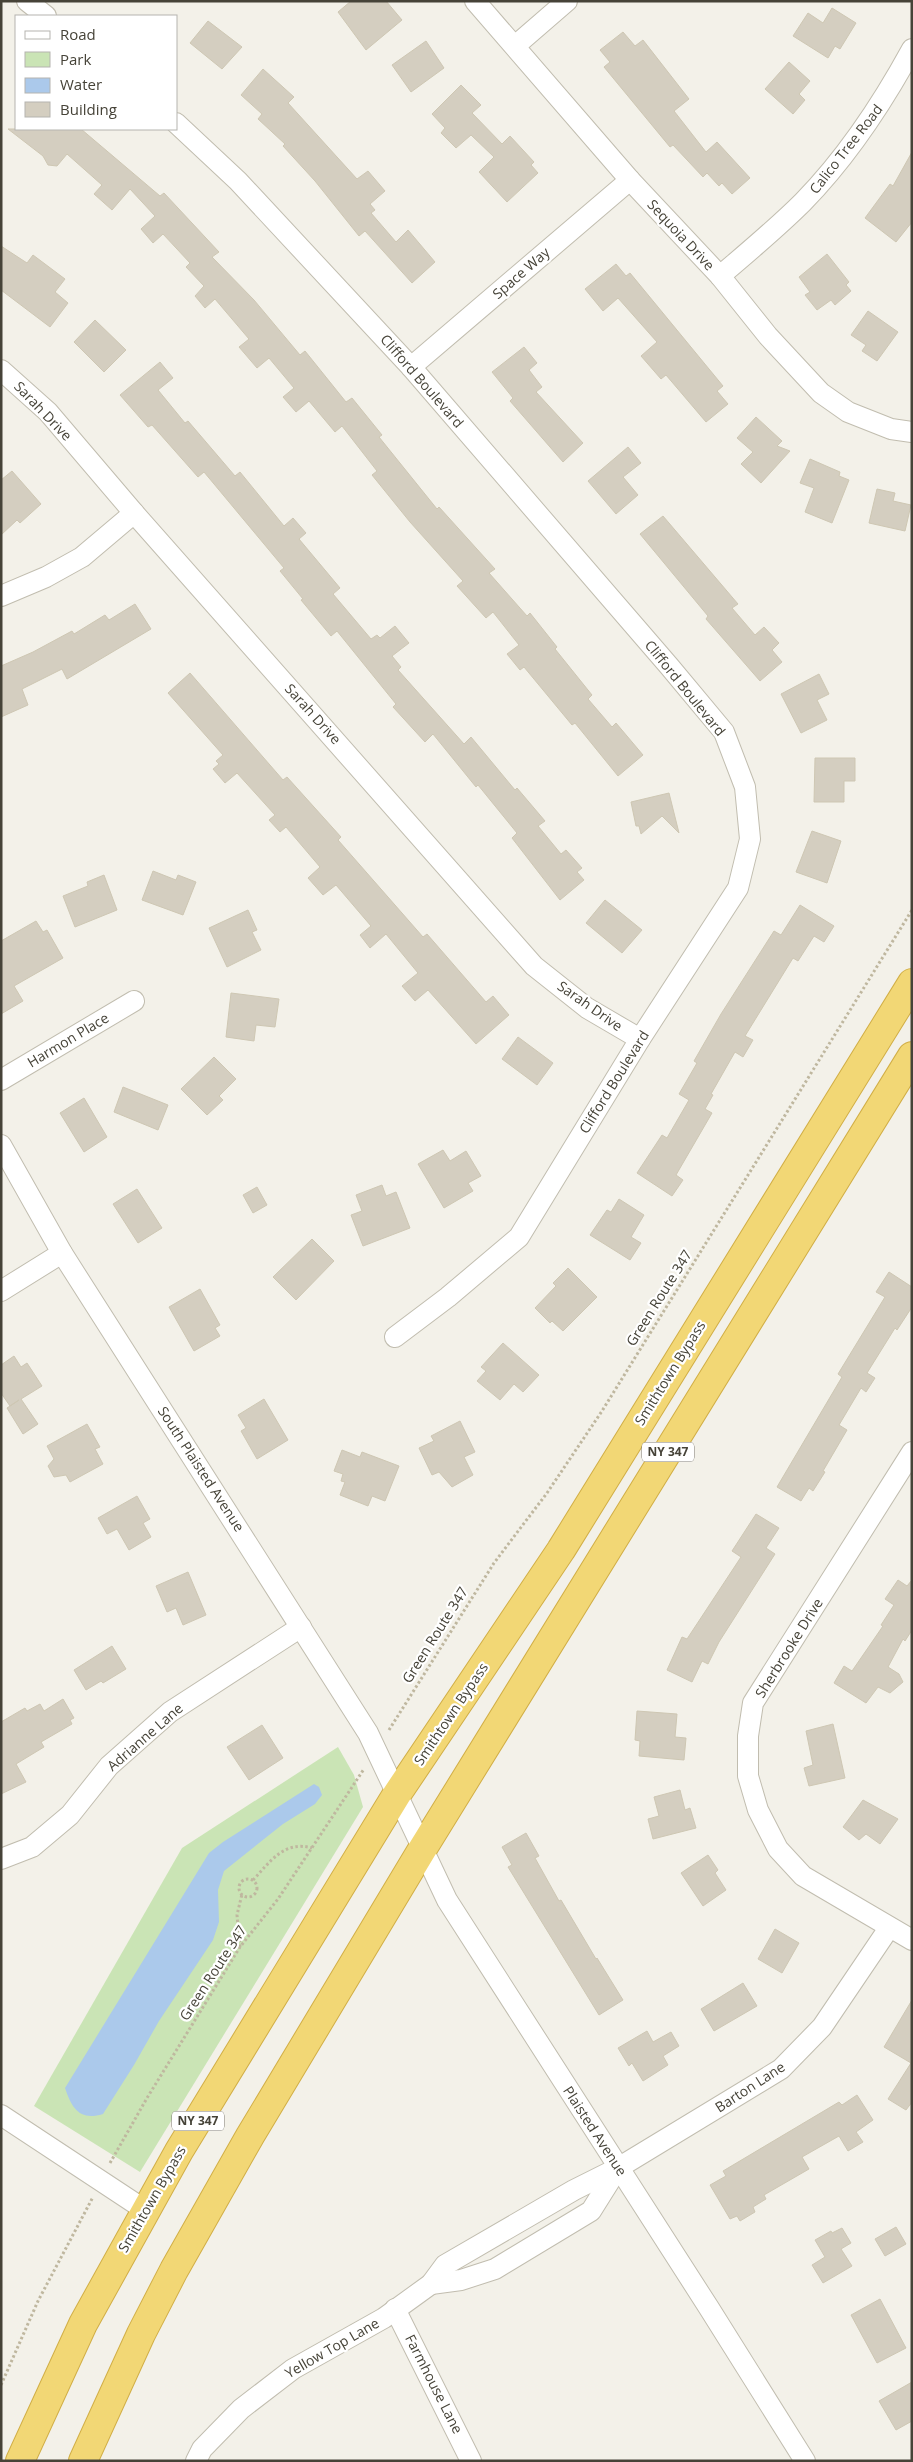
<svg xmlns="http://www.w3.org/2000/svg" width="913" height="2462" font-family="'Open Sans',sans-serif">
<rect width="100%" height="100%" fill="#f3f1e9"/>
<path fill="#cae4b5" d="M338,1747L354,1775L363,1807L140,2172L34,2106L182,1848Z"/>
<path fill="#abc9eb" d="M314,1784L319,1787L322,1795L315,1804L283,1824L224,1871L218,1890L219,1922L213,1940L159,2021L134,2065L103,2114C80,2121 72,2109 65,2088L209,1853L223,1842Z"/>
<g fill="#d4cec0" stroke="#cec7b3">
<path d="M351,1H386L402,20L366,50L338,12Z"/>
<path d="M832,8L856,23L840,49L835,46L828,58L793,36L808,13L823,23Z"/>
<path d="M208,21L242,47L222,69L190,43Z"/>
<path d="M623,32L635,46L643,40L689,99L674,111L706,152L717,142L750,178L732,194L722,183L719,186L707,173L703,177L673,145L670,147L604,67L610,62L600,50Z"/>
<path d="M426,41L444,68L411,92L392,65Z"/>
<path d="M789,62L810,81L799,94L805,100L793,114L765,89Z"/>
<path d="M263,69L294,97L288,103L357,179L368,171L385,191L370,204L375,210L371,213L396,242L408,230L435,262L412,283L365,231L359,236L315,181L283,146L285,144L258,119L262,114L241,95Z"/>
<path d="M461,85L481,105L472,113L502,144L510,136L534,162L531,165L538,173L507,202L479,172L494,157L471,135L456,148L441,133L445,128L432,114Z"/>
<path d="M8,129H81L160,196L164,193L219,252L212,257L254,300L300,355L305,351L346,402L352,398L382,435L379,437L437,509L439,507L495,569L489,573L527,616L530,613L557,647L555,649L592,695L588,699L612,727L616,723L643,755L618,776L575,723L572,725L524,667L520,670L507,654L519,645L493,612L486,618L457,586L463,581L410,522L372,475L377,471L342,426L335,432L309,401L296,412L283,397L294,388L269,358L257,368L239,347L249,339L215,299L205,308L195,296L204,286L186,267L190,263L163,234L153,243L141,229L155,216L130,189L112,210L94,194L102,185L67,154L57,166L48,165L43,156Z"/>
<path d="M912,152V222L896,242L865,218L890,184L893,186Z"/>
<path d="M1,246L27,263L33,255L65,279L55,292L68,303L50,327L1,290Z"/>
<path d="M827,254L849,282L846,285L851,291L835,305L831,300L817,310L805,295L810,292L799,277Z"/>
<path d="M616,264L626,276L630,273L723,386L717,391L728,404L706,422L666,375L661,379L641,356L657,342L618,298L603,311L585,289Z"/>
<path d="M868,311L898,332L877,361L862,351L866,345L851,335Z"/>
<path d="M95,320L126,350L104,372L74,342Z"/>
<path d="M524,347L537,363L529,370L542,387L536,392L583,443L563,462L510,401L513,398L492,372Z"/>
<path d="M160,362L173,378L158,390L185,423L188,421L235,476L240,472L284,526L293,518L306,533L299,539L340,588L333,594L371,639L377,635L380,638L395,626L409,643L392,656L401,667L398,670L464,744L471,737L515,790L517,788L545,821L538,826L561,854L566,850L582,868L577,872L584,880L560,900L512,838L517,833L478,785L476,787L433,734L425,742L393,707L396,704L337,631L331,636L301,600L303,599L280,571L284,568L204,472L198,477L152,425L148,427L120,395Z"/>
<path d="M756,417L782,441L777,446L790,451L761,483L741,464L753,452L737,438Z"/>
<path d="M628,447L641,463L623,477L638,495L616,514L588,481Z"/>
<path d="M810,459L840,472L839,476L849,480L832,523L805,512L814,488L800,483Z"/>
<path d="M12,471L41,504L20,523L17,520L1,535V480Z"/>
<path d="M877,489L895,493L893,501L911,505L905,531L869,523Z"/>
<path d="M663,516L738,604L732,608L755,635L764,627L779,643L772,650L782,662L760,681L706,619L708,616L640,534Z"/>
<path d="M135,604L151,629L67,679L62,669L22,689L28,705L1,717V666L33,652L72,631L74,634L105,615L109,620Z"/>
<path d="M190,673L283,780L287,777L341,837L338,840L423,937L427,934L486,1002L493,996L509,1015L476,1044L428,990L415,1001L402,986L418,973L386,934L370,948L360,935L371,926L336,885L323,895L308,878L320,867L286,827L280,832L269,820L275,815L237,773L225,783L213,769L219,764L216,761L223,755L168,693Z"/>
<path d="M819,674L829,694L817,700L827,720L801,733L781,694Z"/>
<path d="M815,758H855V781H844V802H814Z"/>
<path d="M669,793L679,833L662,816L641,834L639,826H636L631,802Z"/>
<path d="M812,831L841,841L827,883L796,872Z"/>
<path d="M153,871L176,880L178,875L196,882L183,915L142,900Z"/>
<path d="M104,875L117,910L75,927L63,896L88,886L87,882Z"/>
<path d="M605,900L642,930L622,953L586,923Z"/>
<path d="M800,905L834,926L824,942L814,936L798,961L793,958L745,1036L753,1040L743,1057L735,1052L711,1094L713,1095L705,1109L712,1113L676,1175L683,1180L672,1196L637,1173L662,1135L667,1138L689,1100L679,1094L697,1063L694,1061L721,1014L774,931L781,935Z"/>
<path d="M248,910L257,930L252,932L261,950L227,967L209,928Z"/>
<path d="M36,921L43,932L47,930L63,958L14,986L23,1001L1,1014V941Z"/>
<path d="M231,993L279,999L275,1027L256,1025L254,1041L226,1037Z"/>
<path d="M518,1037L553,1063L537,1085L502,1059Z"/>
<path d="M214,1057L236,1079L219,1096L223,1100L207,1115L181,1089Z"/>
<path d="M123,1087L168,1105L158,1130L114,1112Z"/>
<path d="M84,1098L107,1137L84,1152L60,1113Z"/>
<path d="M443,1150L450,1161L466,1151L481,1176L468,1183L473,1191L444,1208L418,1164Z"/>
<path d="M382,1185L386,1196L396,1192L410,1228L363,1246L351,1215L362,1211L356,1195Z"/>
<path d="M257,1187L267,1205L253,1213L243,1195Z"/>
<path d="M137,1189L162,1228L138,1243L113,1204Z"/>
<path d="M619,1199L644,1215L631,1237L641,1243L630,1260L590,1235L607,1210L611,1212Z"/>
<path d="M312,1239L334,1261L296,1300L273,1277Z"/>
<path d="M568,1268L597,1297L563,1331L552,1321L550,1323L535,1308L556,1286L553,1283Z"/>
<path d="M889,1272L912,1287V1307L897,1330L895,1328L867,1373L875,1378L866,1392L861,1388L839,1425L847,1430L823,1471L825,1472L813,1491L809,1488L801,1501L777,1487L842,1377L838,1374L885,1297L876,1292Z"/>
<path d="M200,1289L220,1325L215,1328L220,1336L194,1351L169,1307Z"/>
<path d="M503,1343L539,1375L523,1392L514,1384L500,1400L477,1381L486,1371L481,1367Z"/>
<path d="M14,1356L21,1367L27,1363L42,1386L21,1399L38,1424L23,1434L7,1408L19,1400L10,1406L1,1393V1365Z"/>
<path d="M264,1399L288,1440L257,1459L241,1431L246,1428L238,1415Z"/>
<path d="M460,1421L475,1452L464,1457L473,1475L452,1487L439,1472L432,1475L419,1448L434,1441L431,1436Z"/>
<path d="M87,1424L100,1447L95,1449L103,1464L70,1482L66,1475L54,1477L48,1466L54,1459L47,1446Z"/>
<path d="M342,1450L360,1457L362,1452L399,1466L385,1501L372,1496L368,1506L340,1495L345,1482L341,1481L343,1474L334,1471Z"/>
<path d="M137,1496L150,1519L143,1523L151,1537L129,1550L117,1529L107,1534L98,1518Z"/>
<path d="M756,1514L779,1528L766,1548L775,1554L719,1642L708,1664L702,1661L692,1682L667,1670L682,1637L687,1639L741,1557L732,1551Z"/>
<path d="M188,1572L206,1615L183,1625L176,1608L167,1612L156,1586Z"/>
<path d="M898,1580L907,1586L912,1580V1630L905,1641L903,1639L888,1667L899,1674L903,1682L890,1693L878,1687L866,1703L834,1683L844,1666L852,1671L883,1626L881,1625L894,1605L885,1599Z"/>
<path d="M112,1646L126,1669L103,1683L101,1681L86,1690L74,1670Z"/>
<path d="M63,1699L74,1718L70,1720L72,1724L41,1742L44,1747L16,1764L26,1782L1,1794V1722L25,1708L27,1711L40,1704L44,1711Z"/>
<path d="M637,1711L677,1714L675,1737L686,1738L684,1760L639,1756L640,1741L635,1740Z"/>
<path d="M833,1724L845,1778L809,1786L804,1768L813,1765L806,1731Z"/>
<path d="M262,1725L283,1758L249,1780L227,1747Z"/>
<path d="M680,1790L685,1810L690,1808L696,1828L653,1839L648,1819L659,1816L654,1797Z"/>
<path d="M863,1800L898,1819L880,1844L866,1834L859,1840L843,1827Z"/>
<path d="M526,1833L539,1856L535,1858L559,1901L561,1900L596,1959L597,1958L623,2000L599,2015L508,1867L512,1865L502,1847Z"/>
<path d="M708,1855L718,1870L715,1873L726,1890L703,1906L681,1873Z"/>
<path d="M775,1929L799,1943L782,1973L758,1959Z"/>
<path d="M743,1983L757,2006L714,2031L701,2009Z"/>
<path d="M912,2000V2102L906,2110L888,2099L911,2063L884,2047Z"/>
<path d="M647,2031L653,2042L671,2032L679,2046L663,2056L668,2065L643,2081L632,2063L629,2066L618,2048Z"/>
<path d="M857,2095L873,2120L856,2132L863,2142L848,2151L839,2136L802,2157L809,2169L764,2195L766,2199L753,2207L755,2212L740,2221L737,2216L730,2219L710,2185L726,2176L723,2171L839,2102L842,2105Z"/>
<path d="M896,2227L906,2244L885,2256L875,2239Z"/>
<path d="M842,2228L851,2243L841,2249L852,2266L823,2283L812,2265L825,2257L815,2240L831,2231L832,2233Z"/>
<path d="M880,2299L906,2348L877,2363L851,2315Z"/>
<path d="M912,2382V2421L896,2430L879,2401Z"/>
</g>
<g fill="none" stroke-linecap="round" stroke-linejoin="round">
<defs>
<g id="minor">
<path d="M27,1L46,16"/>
<path d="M475,1L630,180L720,276L768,336L821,393L848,412L891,429L912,432"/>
<path d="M515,46L567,1"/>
<path d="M176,123L238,181L411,367L669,666L724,732L745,787L750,839L738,888L640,1039L519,1237L448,1297L395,1337"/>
<path d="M720,276C748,252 777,228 803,202C847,157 882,104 912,49"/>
<path d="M411,367L630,180"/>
<path d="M1,370L48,412L134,513L534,966L587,1008L640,1039"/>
<path d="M1,596L46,577L82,557L134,513"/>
<path d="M1,1080L134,1001"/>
<path d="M1,1145L62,1253L368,1733L447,1900L709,2308L805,2461"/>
<path d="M1,1291L62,1253"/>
<path d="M912,1452L753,1703L748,1736V1776L758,1810L778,1849L803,1876L912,1940"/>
<path d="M1,1859L32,1847L70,1815L109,1766L170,1712L301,1627"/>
<path d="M1,2115L145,2210"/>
<path d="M431,2284L461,2280L495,2269L591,2211L618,2168"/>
<path d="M395,2309L471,2461"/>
<path d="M196,2461L202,2449L241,2409L293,2369L384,2318L431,2284L445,2265L574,2190L618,2168L781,2069L822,2027L889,1928"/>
</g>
<g id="highway">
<path d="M20,2461L83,2324L179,2151L397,1794L561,1550L912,983"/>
<path d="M83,2461L141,2334L174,2270L250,2136L423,1848L912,1056"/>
</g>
</defs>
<use href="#minor" stroke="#c1bdaf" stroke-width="22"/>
<use href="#highway" stroke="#d1ae46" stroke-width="30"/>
<g stroke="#bfb79f" stroke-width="3" stroke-dasharray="2.5 2.5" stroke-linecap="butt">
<path d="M389,1730L494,1563L547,1493L602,1411L912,910"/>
<circle cx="248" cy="1888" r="9"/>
<path d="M253,1880C270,1862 284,1840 312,1848"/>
<path d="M240,1947L237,1915L242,1894"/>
<path d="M110,2163L147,2098L240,1947L278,1899L364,1769"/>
<path d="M1,2385L38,2301L93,2197"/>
</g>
<use href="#minor" stroke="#fff" stroke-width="20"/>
<use href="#highway" stroke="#f2d775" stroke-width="28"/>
</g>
<g text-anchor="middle" stroke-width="4.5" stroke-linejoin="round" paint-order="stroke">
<g fill="#fff" stroke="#7e7b74" stroke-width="1">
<rect x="642" y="1442.5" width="52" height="19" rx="4"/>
<rect x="172" y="2111.5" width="52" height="19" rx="4"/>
</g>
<g font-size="12" font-weight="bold" fill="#464338">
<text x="668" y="1456">NY 347</text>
<text x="198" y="2125">NY 347</text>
</g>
<g font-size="14" fill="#464338" stroke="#fff">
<text transform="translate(846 149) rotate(-52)" y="5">Calico Tree Road</text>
<text transform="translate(681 235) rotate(47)" y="5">Sequoia Drive</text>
<text transform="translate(521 273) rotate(-41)" y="5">Space Way</text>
<text transform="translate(422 381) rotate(49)" y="5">Clifford Boulevard</text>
<text transform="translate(43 411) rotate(46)" y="5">Sarah Drive</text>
<text transform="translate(685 688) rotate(51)" y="5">Clifford Boulevard</text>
<text transform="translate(313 714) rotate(48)" y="5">Sarah Drive</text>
<text transform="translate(590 1006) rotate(35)" y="5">Sarah Drive</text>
<text transform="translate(68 1040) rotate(-31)" y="5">Harmon Place</text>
<text transform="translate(614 1082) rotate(-58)" y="5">Clifford Boulevard</text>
<text transform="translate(659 1298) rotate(-58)" y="5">Green Route 347</text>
<text transform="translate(670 1373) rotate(-58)" y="5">Smithtown Bypass</text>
<text transform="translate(201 1469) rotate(57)" y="5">South Plaisted Avenue</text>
<text transform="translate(435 1635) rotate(-58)" y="5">Green Route 347</text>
<text transform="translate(789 1648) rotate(-58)" y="5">Sherbrooke Drive</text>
<text transform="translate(451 1714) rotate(-56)" y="5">Smithtown Bypass</text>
<text transform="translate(145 1737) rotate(-41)" y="5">Adrianne Lane</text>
<text transform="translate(213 1973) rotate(-57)" y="5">Green Route 347</text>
<text transform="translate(750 2087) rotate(-33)" y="5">Barton Lane</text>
<text transform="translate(595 2131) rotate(57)" y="5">Plaisted Avenue</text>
<text transform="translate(152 2199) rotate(-60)" y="5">Smithtown Bypass</text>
<text transform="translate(332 2348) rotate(-30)" y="5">Yellow Top Lane</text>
<text transform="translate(434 2384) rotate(63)" y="5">Farmhouse Lane</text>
</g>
</g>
<rect width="913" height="2462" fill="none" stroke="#464338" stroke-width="5"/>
<rect x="15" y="15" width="162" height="115" fill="#ffffff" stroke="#b5b4af"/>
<rect x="25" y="31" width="25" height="8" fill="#ffffff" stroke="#b5b4af"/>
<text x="60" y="40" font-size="15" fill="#464338">Road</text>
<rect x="25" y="52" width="25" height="15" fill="#cae4b5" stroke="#b5b4af"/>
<text x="60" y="65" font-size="15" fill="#464338">Park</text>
<rect x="25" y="78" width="25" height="15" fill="#abc9eb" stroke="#b5b4af"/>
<text x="60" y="90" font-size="15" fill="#464338">Water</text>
<rect x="25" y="102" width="25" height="15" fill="#d4cec0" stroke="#b5b4af"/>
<text x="60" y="115" font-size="15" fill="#464338">Building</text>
</svg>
